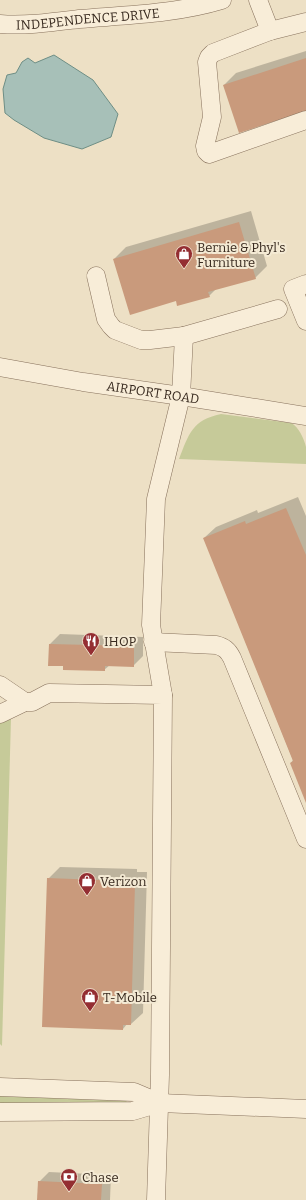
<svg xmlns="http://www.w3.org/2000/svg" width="306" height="1200" font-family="Bitter,serif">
<rect width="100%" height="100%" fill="#ede0c5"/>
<g fill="#c6ca99">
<path d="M221,414L291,423C299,427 304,439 306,447C306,452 306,459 306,464L179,459C189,434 192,420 221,414Z"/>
<path d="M11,718L2,1046L0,1044V720Z"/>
<path d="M0,1096L126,1101L129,1104L0,1103Z"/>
</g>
<path fill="#a7c0b8" stroke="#6e8e85" d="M54,55L93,80L118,114L111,137L82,149L44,138L14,120L5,113L3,89L7,75L16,73L22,62L28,58L35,63Z"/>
<g fill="#0003">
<path d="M306,51V110L224,85L236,73Z"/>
<path d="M251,211L267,266L255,278L216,289L209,296L177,300L114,259L126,247Z"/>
<path d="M298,497L306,516V800L291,763L293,760L204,538L216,527L257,510L258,513Z"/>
<path d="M60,634L143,637V656L133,666L110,665L104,670L64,665L50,644Z"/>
<path d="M60,867L137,869V872H147L143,1013L131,1024H127L123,1029L44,1026L48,879Z"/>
<path d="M49,1172L111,1175L110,1200H38L39,1182Z"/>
</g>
<g fill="#c99a7c">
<path d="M306,58V111L239,133L223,85Z"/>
<path d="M239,222L256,279L208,292L210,297L177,306L176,301L130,315L113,259Z"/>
<path d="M286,508L306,555V803L290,763L293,761L203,538L245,521L246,524Z"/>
<path d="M49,644L134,646V667L105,666V671L63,670V666H48Z"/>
<path d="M47,878L126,881V884H135L131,1025H123V1030L42,1027Z"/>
<path d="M38,1181L102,1184L101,1200H37Z"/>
</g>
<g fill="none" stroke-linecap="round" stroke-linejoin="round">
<defs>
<g id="minor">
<path d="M258,0L270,31"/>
<path d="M306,22L270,31L213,53L209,57L207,62L212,117L205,146L206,151L209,154L306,120"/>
<path id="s1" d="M0,24C26,26 54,22 79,19C127,15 176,14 222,0"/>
<path d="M96,276L106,319L111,326L115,330L141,340H150L184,336"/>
<path d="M306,284L293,289L306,321"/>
<path id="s2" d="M0,367L83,382L181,396L306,416"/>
<path d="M153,642L216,645C224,647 228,650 232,658L306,839"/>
<path d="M0,685L25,702"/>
<path d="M163,695L151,625L156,499L181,396L184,336L278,309"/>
<path d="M0,714L25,702H32L49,693L163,695L160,1075L156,1200"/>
<path d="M0,1087L134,1092L160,1103"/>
<path d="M0,1112L133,1111L160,1103L306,1109"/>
</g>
</defs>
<use href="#minor" stroke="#87715c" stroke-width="19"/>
<use href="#minor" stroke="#f8edd8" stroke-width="18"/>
</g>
<defs>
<symbol id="shop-pin" viewBox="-11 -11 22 30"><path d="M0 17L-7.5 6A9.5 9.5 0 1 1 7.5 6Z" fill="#942e32" stroke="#f4ead4"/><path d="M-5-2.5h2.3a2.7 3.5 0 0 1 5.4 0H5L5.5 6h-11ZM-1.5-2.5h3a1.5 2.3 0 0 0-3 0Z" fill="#fff"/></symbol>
<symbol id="restaurant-pin" viewBox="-11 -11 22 30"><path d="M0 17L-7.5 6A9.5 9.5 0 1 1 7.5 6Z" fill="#942e32" stroke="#f4ead4"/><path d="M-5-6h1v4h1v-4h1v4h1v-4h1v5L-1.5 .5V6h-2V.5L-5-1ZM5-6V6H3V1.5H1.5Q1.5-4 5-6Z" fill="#fff"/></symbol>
<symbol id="bank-pin" viewBox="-11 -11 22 30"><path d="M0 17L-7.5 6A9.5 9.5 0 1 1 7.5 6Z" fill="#942e32" stroke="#f4ead4"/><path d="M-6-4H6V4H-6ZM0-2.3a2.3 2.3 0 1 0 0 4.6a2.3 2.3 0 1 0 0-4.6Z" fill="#fff"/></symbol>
</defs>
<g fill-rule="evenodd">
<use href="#shop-pin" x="174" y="244" width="20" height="27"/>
<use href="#restaurant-pin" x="81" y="631" width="20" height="27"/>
<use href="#shop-pin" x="77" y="871" width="20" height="27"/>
<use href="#shop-pin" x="80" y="987" width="20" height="27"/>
<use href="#bank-pin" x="59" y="1167" width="20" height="27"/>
</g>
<g text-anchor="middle" stroke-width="4" stroke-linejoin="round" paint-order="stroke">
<g font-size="13" fill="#382a1f" stroke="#f4ead4">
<text dy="5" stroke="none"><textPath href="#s1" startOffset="88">INDEPENDENCE DRIVE</textPath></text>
<text dy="5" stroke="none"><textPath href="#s2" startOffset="155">AIRPORT ROAD</textPath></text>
</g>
<g font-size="13" fill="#382a1f" stroke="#f4ead4" text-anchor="start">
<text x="197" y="252">Bernie &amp; Phyl's<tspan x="197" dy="15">Furniture</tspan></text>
<text x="104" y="646">IHOP</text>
<text x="100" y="886">Verizon</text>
<text x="103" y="1002">T-Mobile</text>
<text x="82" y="1182">Chase</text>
</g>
</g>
</svg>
